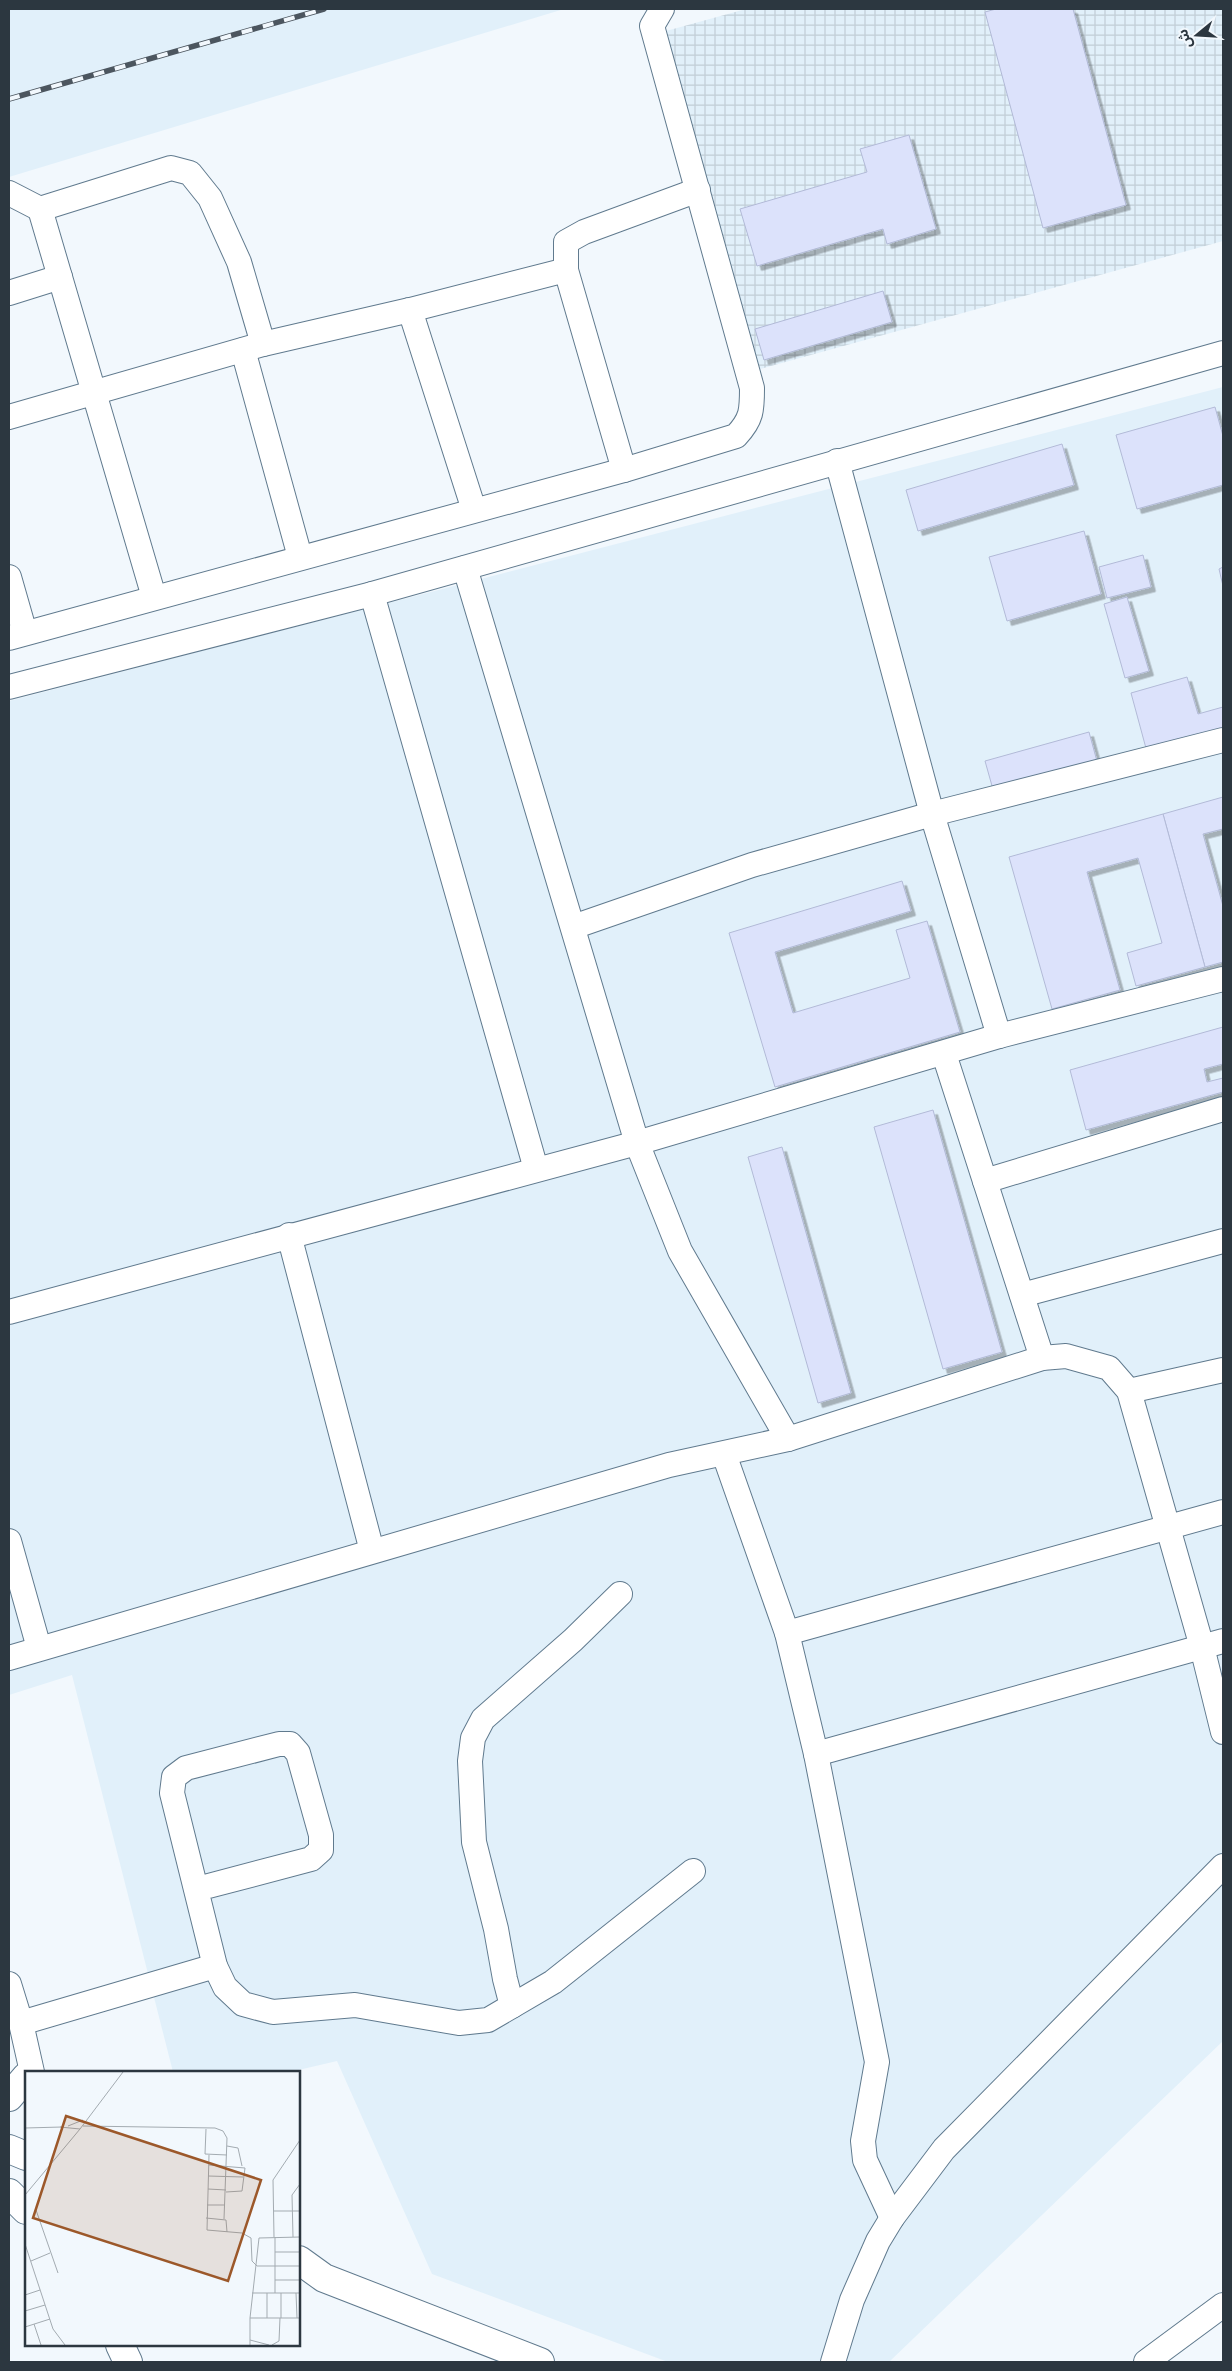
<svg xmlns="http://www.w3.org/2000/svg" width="1232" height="2371" font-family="'Noto Sans','Noto Sans Arabic',sans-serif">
<defs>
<pattern id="industrial-grid" width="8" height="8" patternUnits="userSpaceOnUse" patternTransform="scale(1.25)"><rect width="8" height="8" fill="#e1f0fa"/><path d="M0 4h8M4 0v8" fill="none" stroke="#c1ced7"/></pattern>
<filter id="shadow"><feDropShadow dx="4.5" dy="4.5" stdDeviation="0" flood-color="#0004"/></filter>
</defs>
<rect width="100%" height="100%" fill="#f2f8fd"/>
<g fill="#e1f0fa">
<path d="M9,9H564L9,177Z"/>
<path d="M1223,387V2041L889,2362H668L432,2274L337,2061L290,2072H173L72,1675L9,1695V701Z"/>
</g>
<path fill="url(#industrial-grid)" d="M746,9H1223V241L760,369L666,31Z"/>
<g fill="#dce2fb" stroke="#b2bad7" filter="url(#shadow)">
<path d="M996,9H1073L1126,205L1043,228L985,12Z"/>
<path d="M909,135L936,229L887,244L883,229L757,266L740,209L867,172L860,149Z"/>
<path d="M883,291L892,322L764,360L755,329Z"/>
<path d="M1215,407L1223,436V485L1137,509L1116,435Z"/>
<path d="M1062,444L1074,485L918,531L906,490Z"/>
<path d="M1084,531L1101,594L1007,621L989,557Z"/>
<path d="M1143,555L1151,587L1107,598L1099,567Z"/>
<path d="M1223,567V586L1219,569Z"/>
<path d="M1127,597L1149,671L1125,678L1104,604Z"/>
<path d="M1187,677L1198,714L1223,707V731L1147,752L1131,693Z"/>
<path d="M1089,732L1098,765L994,793L985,761Z"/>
<path d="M1223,797V829L1203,834L1223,906V962L1205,967L1163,814Z"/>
<path d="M1163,814L1205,967L1136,986L1127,953L1162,943L1138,858L1087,872L1120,990L1052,1009L1009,857Z"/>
<path d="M902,881L911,911L775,952L793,1013L910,978L896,930L927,921L960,1032L775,1087L729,933Z"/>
<path d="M1223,1027V1064L1204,1069L1207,1082L1223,1078V1092L1086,1130L1070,1070Z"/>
<path d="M933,1110L1002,1352L943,1369L874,1127Z"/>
<path d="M782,1147L851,1393L818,1403L748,1157Z"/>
</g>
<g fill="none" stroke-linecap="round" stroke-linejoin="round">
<defs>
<g id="minor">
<path d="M9,193L40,209L171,168L190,173L210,198L239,262L263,344"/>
<path d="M40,209L154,597"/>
<path d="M9,293L60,277"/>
<path d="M410,310L474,510"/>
<path d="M243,350L300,557"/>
<path d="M9,417L263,344L410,310L566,270"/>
<path d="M837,461L932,814L999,1036"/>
<path d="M624,470L566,270V242L584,232L698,190"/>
<path d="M465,568L637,1143L680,1251L788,1439"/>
<path d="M9,577L25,633"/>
<path d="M372,594L536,1169"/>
<path d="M9,638L624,470L736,436C752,419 752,410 752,388L652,26L662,9"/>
<path d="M9,687L372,594L1223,353"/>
<path d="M573,927L752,865L932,814L1223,740"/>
<path d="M944,1054L1042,1358"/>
<path d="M985,1181L1223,1109"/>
<path d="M289,1235L372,1551"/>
<path d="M1022,1295L1223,1241"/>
<path d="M9,1312L637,1143L999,1036L1223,979"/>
<path d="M1129,1391L1223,1370"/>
<path d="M724,1454L787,1633L816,1754L877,2062L863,2141L865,2160L892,2218"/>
<path d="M9,1541L39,1648"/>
<path d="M787,1633L1223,1512"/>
<path d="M9,1658L669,1465L788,1439L1042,1358L1066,1356L1109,1368L1129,1391L1202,1647L1223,1732"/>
<path d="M816,1754L1223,1641"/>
<path d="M197,1889L311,1859L321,1850V1835L298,1753L290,1744H279L186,1768L174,1777L172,1793L215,1966L225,1987L243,2004L273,2012L355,2005L459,2023L488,2020L553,1982L693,1871"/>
<path d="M9,1984L21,2023L32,2072"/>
<path d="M512,2006L505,1979L496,1929L474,1842L470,1761L473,1738L483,1719L573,1640L620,1594"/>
<path d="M21,2023L215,1966"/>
<path d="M833,2362L852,2300L878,2241L892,2218L944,2149L1223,1866"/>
<path d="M1146,2362L1223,2305"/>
</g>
<path id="major" d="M299,2260L324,2278L540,2362"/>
<g id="highway">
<path d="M9,2097L26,2077"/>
<path d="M9,2149L26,2156"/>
<path d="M9,2193L26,2210"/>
<path d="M120,2345L128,2362"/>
</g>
</defs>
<use href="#minor" stroke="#607a8e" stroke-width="26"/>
<use href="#major" stroke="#607a8e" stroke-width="30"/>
<use href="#highway" stroke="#607a8e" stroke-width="30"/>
<use href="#minor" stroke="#fff" stroke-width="24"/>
<use href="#major" stroke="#fff" stroke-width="28"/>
<use href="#highway" stroke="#fff" stroke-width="28"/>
<defs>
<path id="rail" d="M9,99L324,9"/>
</defs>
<use href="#rail" stroke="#4c565f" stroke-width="5.5"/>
<use href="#rail" stroke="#f2f8fd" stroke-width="4" stroke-dasharray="11" stroke-linecap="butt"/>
</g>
<g transform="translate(25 2071)">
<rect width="275" height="275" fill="#f2f8fd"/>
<path fill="none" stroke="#a3abb1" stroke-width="1" d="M43,55L58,49M58,55L190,57L198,60L202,67L199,148M35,56L55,58L98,1M0,57L37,56M181,58L180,83L202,84M202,75L213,77L217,95M184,84L182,159L217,162L226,167L227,190L232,195H275M184,94L220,97L217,120L201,121M183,105L218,106M183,118L201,119M0,124L55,58M182,134H200M11,139L33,202M249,140H275M181,147L201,149L202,161M249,166L248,109L275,69M250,166V222M268,166L267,124L275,113M0,173L28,258L40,274M250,181H275M6,190L25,182M250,209H275M227,222H275M242,222V247M256,222V247M271,222L272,247M0,224L15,219M0,240L20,234M225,247H275M9,253L16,274M0,256L25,248M225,269L244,274M225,274V247L234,167L275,166M247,274L254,270L255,247"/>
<path fill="#9c582a" fill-opacity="0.15" stroke="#9c582a" stroke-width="2.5" d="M41,45L236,109L203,210L8,147Z"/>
<rect width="275" height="275" fill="none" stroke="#2c3740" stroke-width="2.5"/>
</g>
<rect width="1232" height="2371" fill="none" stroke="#2c3740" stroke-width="20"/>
<g transform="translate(1197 35) rotate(252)" stroke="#f2f8fd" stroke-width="4" paint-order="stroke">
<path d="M0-4L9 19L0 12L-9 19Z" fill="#2c3740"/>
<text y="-8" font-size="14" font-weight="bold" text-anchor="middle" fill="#2c3740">ش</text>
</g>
</svg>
